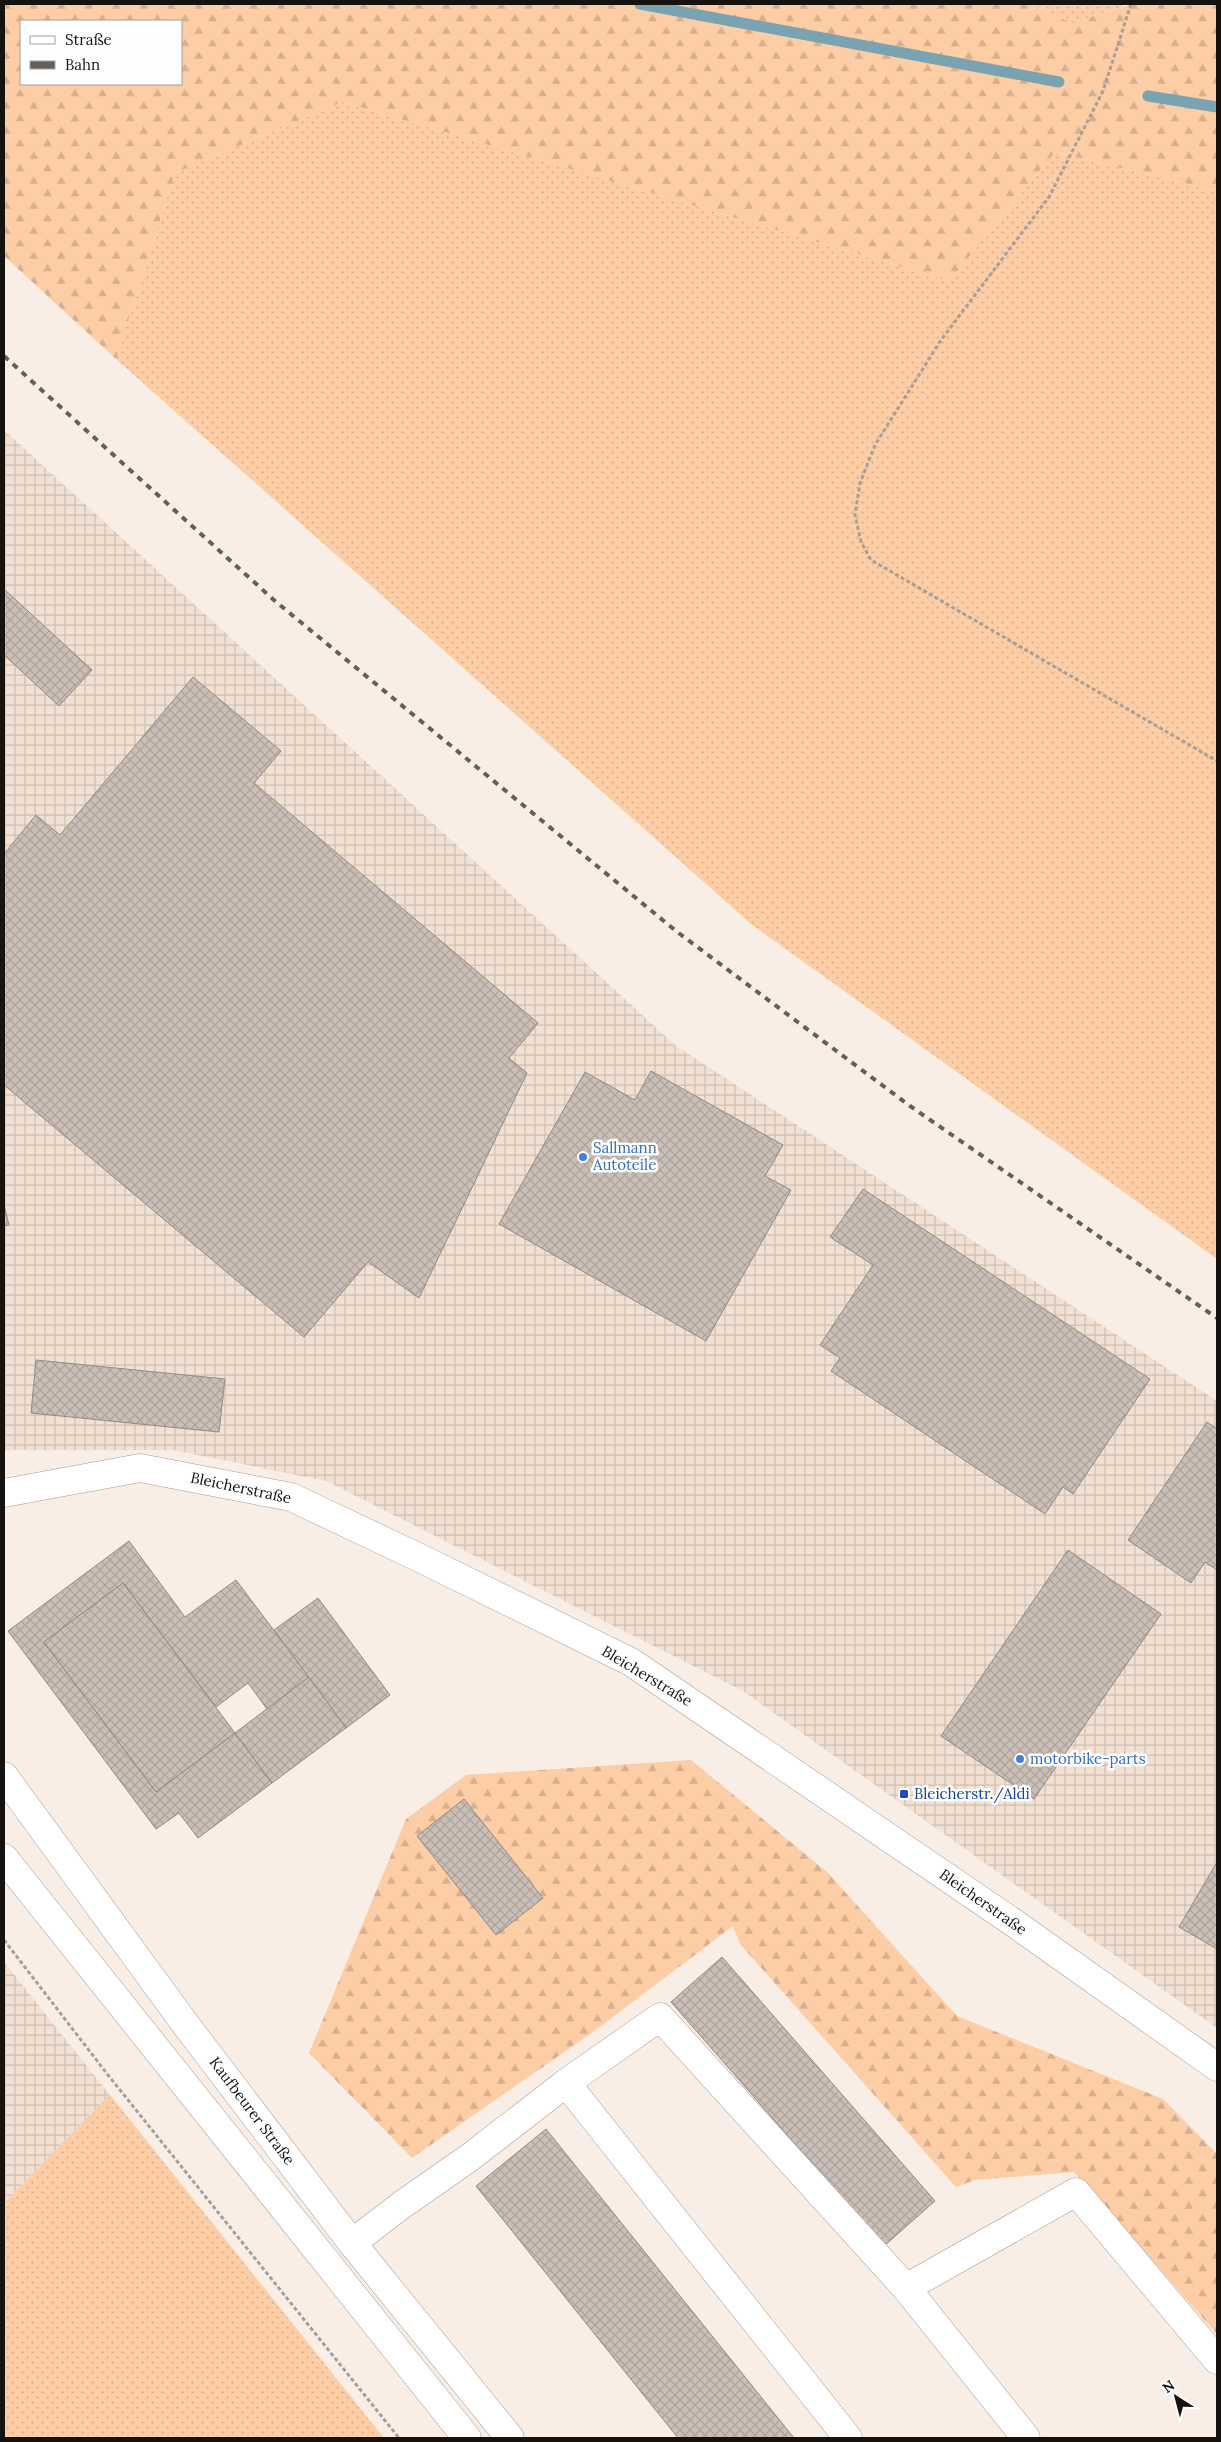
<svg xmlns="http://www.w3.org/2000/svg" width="1221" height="2442" font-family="Lora,serif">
<defs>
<pattern id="industrial-grid" width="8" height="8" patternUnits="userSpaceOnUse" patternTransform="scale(1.25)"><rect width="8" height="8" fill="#f2e1d3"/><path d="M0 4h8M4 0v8" fill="none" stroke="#cfc0b4"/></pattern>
<pattern id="grass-dots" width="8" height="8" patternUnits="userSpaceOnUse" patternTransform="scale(1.25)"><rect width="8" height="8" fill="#fdcda6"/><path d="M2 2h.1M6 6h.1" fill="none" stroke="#d8af8e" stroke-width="1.8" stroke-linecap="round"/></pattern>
<pattern id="forest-firs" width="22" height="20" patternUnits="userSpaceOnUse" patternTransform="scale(1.25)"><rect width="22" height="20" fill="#fdcda6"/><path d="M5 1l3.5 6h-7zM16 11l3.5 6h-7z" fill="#d8af8e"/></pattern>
<pattern id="building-cross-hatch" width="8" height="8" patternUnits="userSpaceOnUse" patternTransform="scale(1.25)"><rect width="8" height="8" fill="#cabfb7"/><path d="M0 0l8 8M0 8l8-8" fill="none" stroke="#ada39c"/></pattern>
</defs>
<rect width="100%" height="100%" fill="#f9eee5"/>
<g fill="url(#industrial-grid)">
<path d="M4,430L675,1045L1217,1401V2028L743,1691L326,1481L173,1450H4Z"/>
<path d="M4,1962L110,2095L4,2203Z"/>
</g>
<g fill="url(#grass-dots)">
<path d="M1030,4H1123L1122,7L1072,23Z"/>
<path d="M343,102L949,281L1055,152L1217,191V1259L751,924L116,359L175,173Z"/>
<path d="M110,2095L384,2438H4V2203Z"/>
</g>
<g fill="url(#forest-firs)" fill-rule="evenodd">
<path d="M4,4H1030L1072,23L1132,4H1217V191L1055,152L949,281L343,102L175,173L116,359L4,256ZM21,21H181V84H21Z"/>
<path d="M691,1760L827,1872L957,2016L1163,2099L1217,2154V2334L1074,2172L975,2180L956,2187L740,1944L733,1926L593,2032L412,2158L309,2053L406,1819L466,1775Z"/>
</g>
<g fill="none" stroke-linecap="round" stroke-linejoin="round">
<g stroke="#79a3b0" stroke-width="11">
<path d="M640,4L1059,82"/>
<path d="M1148,96L1217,107"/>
</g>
</g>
<g fill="url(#building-cross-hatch)" stroke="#948a82">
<path d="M4,589L92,670L59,706L4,655Z"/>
<path d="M193,677L281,751L254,783L538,1023L509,1058L527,1073L419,1298L368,1262L304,1337L4,1085V854L36,815L60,835Z"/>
<path d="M651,1071L783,1145L765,1176L791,1190L706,1341L499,1224L585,1072L635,1100Z"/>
<path d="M863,1189L1150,1379L1073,1494L1063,1487L1045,1514L831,1371L840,1358L820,1345L873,1265L830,1237Z"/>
<path d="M4,1205L9,1225L4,1226Z"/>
<path d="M36,1360L225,1379L219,1432L31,1413Z"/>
<path d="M1207,1422L1217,1429V1570L1205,1562L1191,1583L1128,1540Z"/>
<path d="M129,1541L185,1617L236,1580L309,1677L267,1709L248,1683L216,1707L123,1583L44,1642L156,1792L235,1733L272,1783L198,1838L179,1813L156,1829L8,1631Z"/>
<path d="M1068,1550L1161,1614L1034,1799L941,1736Z"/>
<path d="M123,1583L235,1733L156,1792L44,1642Z"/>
<path d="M318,1598L390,1695L346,1728L274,1630Z"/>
<path d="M309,1677L346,1728L272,1783L235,1733Z"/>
<path d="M464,1799L543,1898L496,1935L417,1836Z"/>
<path d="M1217,1862V1949L1179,1927Z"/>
<path d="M722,1957L935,2201L884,2246L671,2002Z"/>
<path d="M546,2129L794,2438H678L476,2186Z"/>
</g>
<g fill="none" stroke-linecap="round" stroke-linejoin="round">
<defs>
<g id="minor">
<path d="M4,1493L140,1468L291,1497L420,1558L631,1662L1014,1923L1217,2067"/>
<path d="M566,2083L660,2017L906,2288"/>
<path d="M352,2243L403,2204L469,2158L566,2083L848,2438"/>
<path d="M1026,2438L906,2288L1076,2192L1217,2360"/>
</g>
<g id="major">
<path d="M4,1776L186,2025L352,2243L510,2438"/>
<path d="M4,1858L467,2438"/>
</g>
</defs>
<use href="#minor" stroke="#a69c93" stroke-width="29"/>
<use href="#major" stroke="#a69c93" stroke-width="29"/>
<g stroke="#a79f98" stroke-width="3" stroke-dasharray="4 2.5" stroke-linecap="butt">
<path d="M1131,4L1103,91L1049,197L941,340L875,445L860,483L855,515L861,542L871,560L1217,761"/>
<path d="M4,1940L108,2075L399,2438"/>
</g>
<use href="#minor" stroke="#fff" stroke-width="28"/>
<use href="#major" stroke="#fff" stroke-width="28"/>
<path stroke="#655e59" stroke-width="4" stroke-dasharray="6 6" stroke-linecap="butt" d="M4,356L275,601L676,931L910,1106L1217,1318"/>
</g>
<g fill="#3f7fe0" stroke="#fefefe" stroke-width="2">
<circle cx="583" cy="1157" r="5"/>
<circle cx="1020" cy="1759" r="5"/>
</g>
<rect fill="#1a4fb4" stroke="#fefefe" stroke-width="2" x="899" y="1789" width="10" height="10" rx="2.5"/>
<g text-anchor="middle" stroke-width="5" stroke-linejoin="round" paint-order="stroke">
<g font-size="15" fill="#366cbe" stroke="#fefefe" text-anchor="start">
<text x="593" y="1153">Sallmann<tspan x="593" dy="17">Autoteile</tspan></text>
<text x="1030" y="1764">motorbike-parts</text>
</g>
<g font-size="15" fill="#16120f" stroke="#fefefe">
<text transform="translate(241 1488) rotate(12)" y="5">Bleicherstraße</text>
<text transform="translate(647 1676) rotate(31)" y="5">Bleicherstraße</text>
<text transform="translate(983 1902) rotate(35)" y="5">Bleicherstraße</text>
<text transform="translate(252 2111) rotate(53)" y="5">Kaufbeurer Straße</text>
</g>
<g font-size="15" fill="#164399" stroke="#fefefe" text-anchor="start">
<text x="914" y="1799">Bleicherstr./Aldi</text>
</g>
</g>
<rect width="1221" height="2442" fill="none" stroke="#16120f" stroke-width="10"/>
<rect x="20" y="20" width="162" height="65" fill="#fefefe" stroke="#a1a09e"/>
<rect x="30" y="36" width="25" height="8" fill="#ffffff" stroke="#a1a09e"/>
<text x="65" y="45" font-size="15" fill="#16120f">Straße</text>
<rect x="30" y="61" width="25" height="8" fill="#655e59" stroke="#a1a09e"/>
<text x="65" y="70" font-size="15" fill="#16120f">Bahn</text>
<g transform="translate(1176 2397) rotate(324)" stroke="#fefefe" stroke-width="4" paint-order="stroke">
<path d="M0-4L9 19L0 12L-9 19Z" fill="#16120f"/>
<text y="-8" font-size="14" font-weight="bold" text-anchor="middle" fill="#16120f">N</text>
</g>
</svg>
